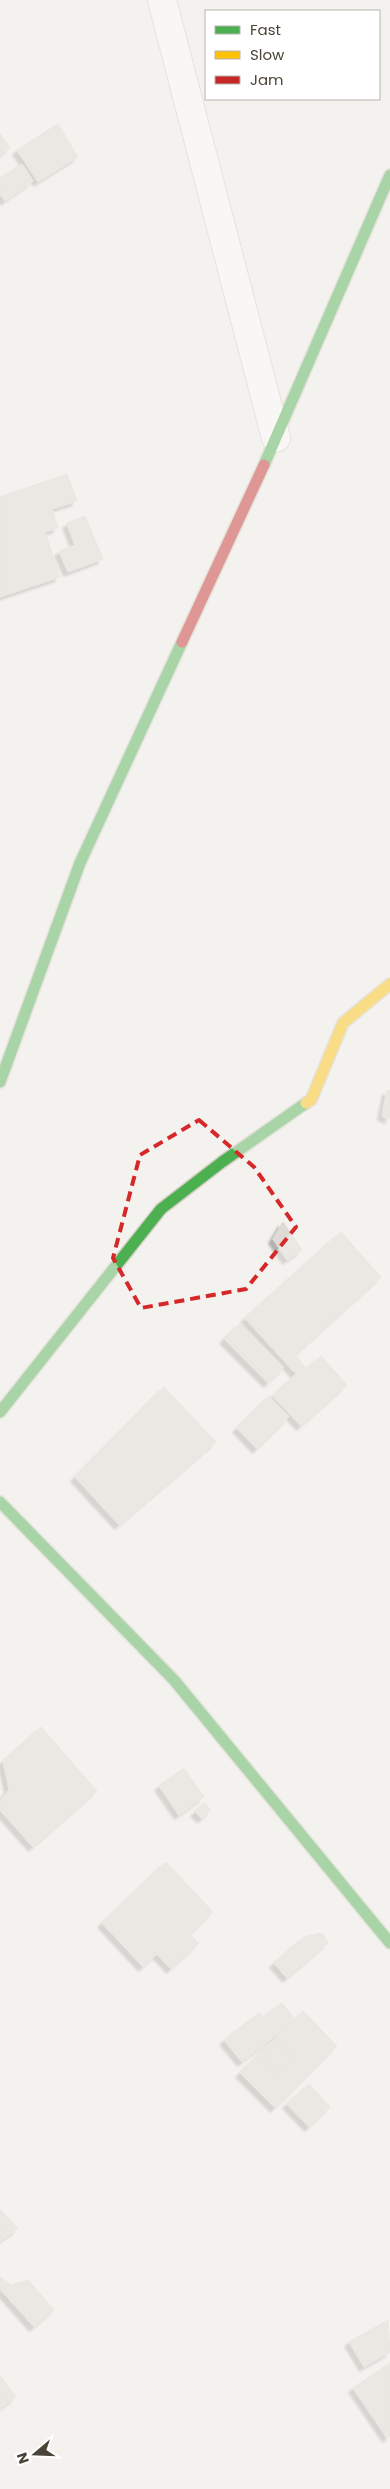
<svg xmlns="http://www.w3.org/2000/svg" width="390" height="2489" font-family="Poppins,sans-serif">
<defs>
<filter id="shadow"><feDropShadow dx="-4.5" dy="4.5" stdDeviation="1" flood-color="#0004"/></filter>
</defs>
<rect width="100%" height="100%" fill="#f4f2ee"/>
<g fill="#dedbd6" stroke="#dcd9d4" filter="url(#shadow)">
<path d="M58,124L78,157L38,182L17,150Z"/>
<path d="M0,134L10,148L0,155Z"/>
<path d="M22,164L33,181L5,201L0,194V178Z"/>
<path d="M67,474L77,501L52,509L58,528L45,532L60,577L0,597V497Z"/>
<path d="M85,516L103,559L68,572L59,551L75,545L67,523Z"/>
<path d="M387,1090L390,1091V1119L382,1116Z"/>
<path d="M283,1222L302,1250L287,1260L273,1239Z"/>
<path d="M341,1232L381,1277L295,1355L307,1369L321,1356L347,1385L301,1426L273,1396L296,1374L245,1318Z"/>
<path d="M240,1323L284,1368L268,1383L224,1339Z"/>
<path d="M164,1387L216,1442L119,1525L75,1477Z"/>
<path d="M269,1396L289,1417L257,1449L237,1428Z"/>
<path d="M41,1727L97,1791L33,1847L0,1810V1802L9,1789L3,1761Z"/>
<path d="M184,1768L204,1797L179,1815L159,1786Z"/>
<path d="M204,1803L211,1810L202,1819L195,1812Z"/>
<path d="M166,1862L213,1912L190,1934L199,1943L171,1969L157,1954L143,1967L102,1923Z"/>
<path d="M322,1933L328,1943L287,1978L274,1963L304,1937Z"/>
<path d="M282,2003L295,2020L242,2062L224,2040L259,2013L263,2017Z"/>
<path d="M303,2011L337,2046L275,2108L240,2073Z"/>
<path d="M278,2040L294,2059L276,2074L260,2056Z"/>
<path d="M309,2084L330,2107L309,2127L287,2104Z"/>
<path d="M0,2209L18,2229L0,2241Z"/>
<path d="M0,2277L11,2285L28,2280L54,2310L34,2327L0,2289Z"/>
<path d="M388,2320L390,2352L364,2367L349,2342Z"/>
<path d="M390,2363V2436L387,2438L353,2388Z"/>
<path d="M0,2375L16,2397L0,2409Z"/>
</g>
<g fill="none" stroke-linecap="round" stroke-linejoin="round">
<defs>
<path id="street" d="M162,0L276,438"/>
<g id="fast">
<path d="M264,465L390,175"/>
<path d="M0,1082L80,863L182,642"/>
<path d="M0,1412L161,1209L222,1162L306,1103"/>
<path d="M0,1502L174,1680L390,1943"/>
</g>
<path id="slow" d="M306,1103L311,1100L343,1023L390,984"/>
<path id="jam" d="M182,642L264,465"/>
</defs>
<use href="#street" stroke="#d2d0cb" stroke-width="30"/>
<use href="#fast" stroke="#d3cfc5" stroke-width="14"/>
<use href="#slow" stroke="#d3cfc5" stroke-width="14"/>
<use href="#jam" stroke="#d3cfc5" stroke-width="14"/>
<use href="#street" stroke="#fdfdfc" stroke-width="28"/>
<use href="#fast" stroke="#4caf50" stroke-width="11"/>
<use href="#slow" stroke="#ffc107" stroke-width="11"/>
<use href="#jam" stroke="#c62828" stroke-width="11"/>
</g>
<path d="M0 0H390V2489H0ZM199,1120L254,1167L296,1227L246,1289L141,1308L113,1258L140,1155Z" fill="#f4f2ee" fill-opacity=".55" fill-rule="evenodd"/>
<path fill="none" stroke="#d62828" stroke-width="4" stroke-dasharray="10 6" stroke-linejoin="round" d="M199,1120L254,1167L296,1227L246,1289L141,1308L113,1258L140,1155Z"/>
<rect x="205" y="10" width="175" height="90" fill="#ffffff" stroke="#b7b4b0"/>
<rect x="215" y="26" width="25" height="8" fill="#4caf50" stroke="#b7b4b0"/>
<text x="250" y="35" font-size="15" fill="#4b4439">Fast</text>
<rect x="215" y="51" width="25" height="8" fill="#ffc107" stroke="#b7b4b0"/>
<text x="250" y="60" font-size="15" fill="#4b4439">Slow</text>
<rect x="215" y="76" width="25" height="8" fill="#c62828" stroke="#b7b4b0"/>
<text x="250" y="85" font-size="15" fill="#4b4439">Jam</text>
<g transform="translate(35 2454) rotate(251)" stroke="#ffffff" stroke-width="4" paint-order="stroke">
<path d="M0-4L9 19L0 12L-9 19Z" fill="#4b4439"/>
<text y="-8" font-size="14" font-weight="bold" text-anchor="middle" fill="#4b4439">N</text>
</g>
</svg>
